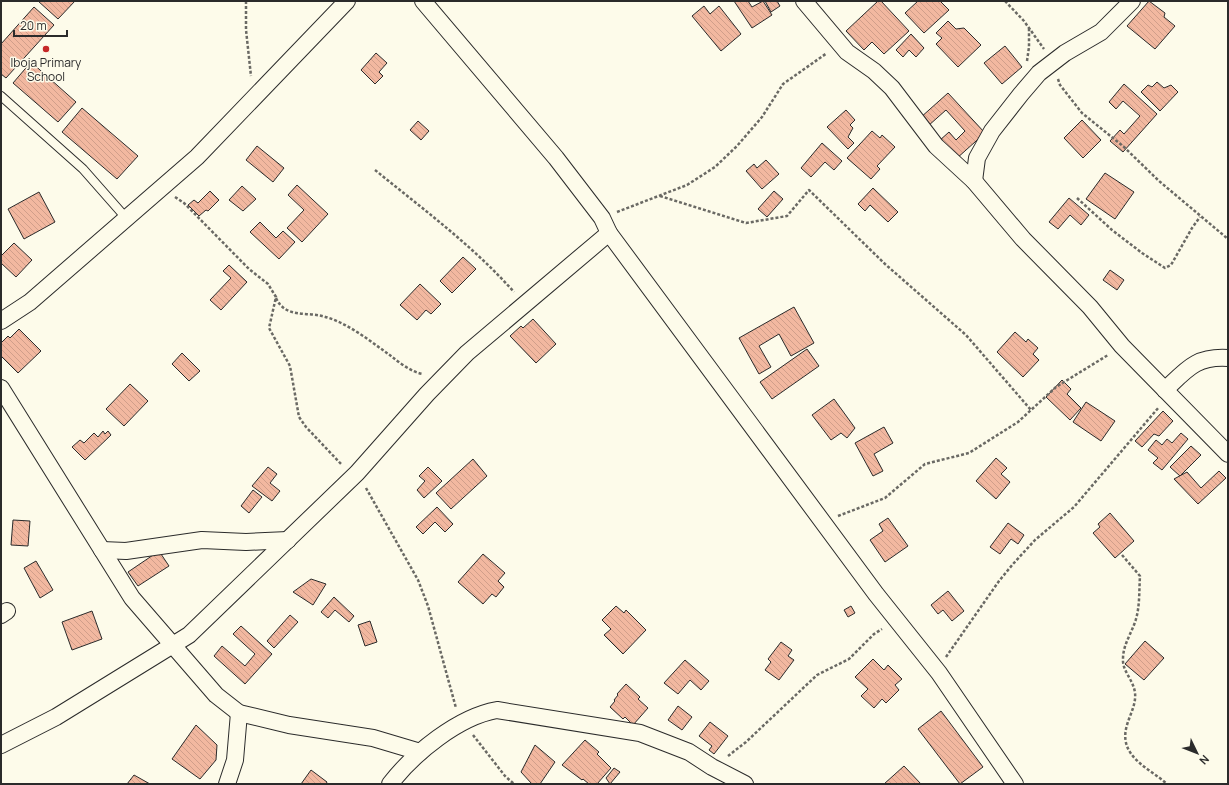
<svg xmlns="http://www.w3.org/2000/svg" width="1229" height="785" font-family="Manrope,sans-serif">
<defs>
<pattern id="building-back-hatch" width="6" height="6" patternUnits="userSpaceOnUse"><rect width="6" height="6" fill="#f2b8a0"/><path d="M-1 5l2 2M0 0l6 6M5-1l2 2" fill="none" stroke="#d09e8a"/></pattern>
</defs>
<rect width="100%" height="100%" fill="#fdfbea"/>
<g fill="url(#building-back-hatch)" stroke="#2b2b2b">
<path d="M38,1H75L58,19Z"/>
<path d="M734,1H748L752,7L763,1L772,15L752,28Z"/>
<path d="M765,1H777L780,6L771,12Z"/>
<path d="M878,1H881L909,31L884,54L872,42L864,50L846,31Z"/>
<path d="M918,1H940L949,10L924,33L905,13Z"/>
<path d="M1149,1L1165,13L1164,17L1175,26L1155,49L1127,26Z"/>
<path d="M704,6L710,14L719,6L741,34L721,51L692,16Z"/>
<path d="M34,7L54,25L6,78L1,74V44Z"/>
<path d="M948,21L956,29L964,28L981,45L958,67L936,44L942,38L936,33Z"/>
<path d="M911,34L924,48L916,57L909,50L903,57L896,50Z"/>
<path d="M1005,46L1022,67L1002,84L984,63Z"/>
<path d="M376,53L387,63L379,72L383,76L375,84L361,70Z"/>
<path d="M31,62L76,102L58,122L13,83Z"/>
<path d="M1157,82L1164,88L1171,85L1178,92L1160,111L1141,92L1148,85L1152,87Z"/>
<path d="M1124,84L1157,114L1123,152L1110,141L1120,130L1124,134L1140,116L1123,101L1116,109L1109,102Z"/>
<path d="M948,93L985,133L956,159L939,141L949,132L956,140L965,131L946,110L928,126L920,118Z"/>
<path d="M82,108L138,156L117,179L62,132Z"/>
<path d="M846,110L855,120L850,125L853,128L848,137L854,143L848,149L827,127Z"/>
<path d="M1082,120L1101,140L1083,158L1064,138Z"/>
<path d="M418,121L429,131L421,140L410,130Z"/>
<path d="M872,131L880,138L882,135L895,147L877,166L880,169L871,179L847,158Z"/>
<path d="M822,143L842,161L834,170L825,162L811,177L801,168Z"/>
<path d="M257,146L284,168L273,182L246,160Z"/>
<path d="M766,160L779,174L762,189L746,171L754,164L757,168Z"/>
<path d="M1105,173L1134,192L1115,219L1086,199Z"/>
<path d="M297,185L328,214L302,242L287,228L304,210L288,195Z"/>
<path d="M242,186L256,199L243,211L229,200Z"/>
<path d="M873,188L898,212L888,222L870,205L865,211L858,204Z"/>
<path d="M210,191L219,200L208,211L206,210L199,216L188,205L194,200L198,203Z"/>
<path d="M774,191L783,199L767,217L758,209Z"/>
<path d="M39,192L55,222L24,239L8,209Z"/>
<path d="M1069,198L1089,215L1081,225L1070,215L1058,229L1049,222Z"/>
<path d="M260,222L276,238L283,231L295,242L279,259L250,232Z"/>
<path d="M14,243L32,260L16,277L1,263V256Z"/>
<path d="M463,257L476,269L452,293L440,281Z"/>
<path d="M229,265L247,282L221,310L210,300L231,278L223,271Z"/>
<path d="M1110,270L1124,280L1117,290L1103,280Z"/>
<path d="M420,284L441,304L431,314L426,310L417,320L400,305Z"/>
<path d="M794,307L814,343L791,356L779,334L759,346L771,367L759,374L739,338Z"/>
<path d="M533,319L556,344L536,363L510,336L521,326L523,328Z"/>
<path d="M19,329L41,351L18,373L1,356V343L8,336L10,338Z"/>
<path d="M1015,332L1026,342L1028,339L1038,348L1033,354L1039,360L1023,377L997,352Z"/>
<path d="M807,349L819,366L772,399L760,382Z"/>
<path d="M182,353L200,371L189,381L172,364Z"/>
<path d="M1062,380L1071,389L1067,394L1081,408L1070,420L1046,397Z"/>
<path d="M130,384L148,401L124,426L106,409Z"/>
<path d="M834,399L855,428L847,438L841,433L831,440L812,415Z"/>
<path d="M1086,402L1115,421L1101,441L1073,422Z"/>
<path d="M1163,411L1173,421L1159,436L1154,434L1142,447L1135,441Z"/>
<path d="M884,427L893,443L874,454L883,471L873,476L855,443Z"/>
<path d="M103,431L105,434L108,431L111,435L85,460L72,447L80,440L84,443L94,433L98,437Z"/>
<path d="M1181,433L1188,439L1162,470L1153,463L1158,458L1148,450L1156,440L1162,445L1167,439L1172,443Z"/>
<path d="M1191,446L1201,455L1180,476L1170,467Z"/>
<path d="M996,458L1007,468L1001,474L1010,482L996,499L976,481Z"/>
<path d="M473,459L487,476L451,509L436,493Z"/>
<path d="M268,467L277,474L270,483L280,491L272,501L252,486Z"/>
<path d="M428,467L442,481L424,498L417,490L425,481L419,476Z"/>
<path d="M1219,471L1226,478L1198,504L1174,479L1187,472L1201,488Z"/>
<path d="M253,490L262,497L249,513L241,506Z"/>
<path d="M437,507L453,524L445,532L435,522L423,534L416,527Z"/>
<path d="M1110,513L1134,541L1115,558L1093,533L1100,527L1098,524Z"/>
<path d="M888,518L908,546L885,562L870,540L883,531L879,524Z"/>
<path d="M13,520L30,521L28,546L11,545Z"/>
<path d="M1008,523L1024,535L1018,544L1011,539L1000,554L990,547Z"/>
<path d="M159,551L169,566L138,586L128,572Z"/>
<path d="M483,554L505,573L498,581L504,587L496,597L492,594L483,604L458,582Z"/>
<path d="M36,561L53,590L40,598L24,568Z"/>
<path d="M311,579L326,584L313,605L293,592Z"/>
<path d="M948,591L964,611L952,621L943,610L938,614L931,605Z"/>
<path d="M334,597L354,616L349,622L335,610L328,618L321,612Z"/>
<path d="M616,606L624,613L626,610L646,630L623,654L604,635L611,629L602,620Z"/>
<path d="M851,606L855,613L848,617L844,610Z"/>
<path d="M92,611L102,639L72,650L62,622Z"/>
<path d="M290,615L298,622L274,648L267,641Z"/>
<path d="M370,621L377,642L365,646L358,625Z"/>
<path d="M241,626L272,654L245,684L214,656L222,646L245,666L255,654L233,634Z"/>
<path d="M1145,641L1164,658L1144,680L1125,664Z"/>
<path d="M781,642L792,650L788,656L794,660L779,680L765,670L771,662L768,659Z"/>
<path d="M873,659L884,670L888,665L902,679L895,685L899,690L886,703L882,699L874,708L861,696L868,689L855,677Z"/>
<path d="M685,660L709,681L701,690L690,680L678,694L664,683Z"/>
<path d="M626,684L640,697L638,699L648,708L633,725L625,717L623,719L610,707L615,701L614,700L618,695L617,694Z"/>
<path d="M678,706L692,717L682,730L668,720Z"/>
<path d="M941,711L983,767L960,784L918,729Z"/>
<path d="M710,722L728,736L714,754L709,750L712,746L699,736Z"/>
<path d="M196,725L217,745L216,760L200,779L172,759Z"/>
<path d="M585,740L599,752L597,754L611,768L597,784H589L583,779L582,780L562,765Z"/>
<path d="M535,745L555,762L540,784H532L521,772Z"/>
<path d="M904,766L921,784H884Z"/>
<path d="M614,768L620,772L610,784L606,778Z"/>
<path d="M311,770L327,782L326,784H301Z"/>
<path d="M134,775L150,784H127Z"/>
</g>
<g fill="none" stroke-linecap="round" stroke-linejoin="round">
<defs>
<path id="service" d="M1,96L83,169L127,219"/>
<g id="minor">
<path d="M423,1L556,158L602,218L609,233L876,594L939,673L1015,784"/>
<path d="M804,1L847,52L874,71L892,88L936,146L974,181L1023,239L1090,307L1122,346L1228,454"/>
<path d="M974,181L977,158L992,131L1021,94L1039,73L1065,53L1101,32L1132,1"/>
<path d="M1,321L30,302L197,157L347,1"/>
<path d="M1,388L132,598L216,695L239,713L289,725L373,738L420,752"/>
<path d="M1165,390C1187,369 1196,356 1228,358"/>
<path d="M102,550L126,551L202,540L246,542L288,540"/>
<path d="M1,615L7,611"/>
<path d="M1,745L56,717L189,635L357,473L427,394L467,353L609,233"/>
<path d="M227,784L235,760L239,713"/>
<path d="M390,784C414,753 458,717 497,710L640,733L689,752L712,767L745,784"/>
</g>
</defs>
<use href="#service" stroke="#2b2b2b" stroke-width="10"/>
<use href="#minor" stroke="#2b2b2b" stroke-width="18"/>
<g stroke="#6a6964" stroke-width="2.5" stroke-dasharray="3 2" stroke-linecap="butt">
<path d="M246,1V30L251,76"/>
<path d="M1005,1L1024,21L1044,49"/>
<path d="M1027,61L1029,47V28"/>
<path d="M1058,79L1060,85L1082,113L1124,147L1159,181L1228,239"/>
<path d="M375,170C423,209 473,246 514,292"/>
<path d="M660,196L746,223L787,216L809,190L885,264L966,335L1031,410"/>
<path d="M175,197L184,203L249,269L268,284L276,297L269,328L290,366L299,417L306,427L342,465"/>
<path d="M1077,198L1112,230L1142,253L1165,268L1171,265L1192,228L1200,217"/>
<path d="M617,212L687,185L715,167L737,146L762,117L783,84L827,53"/>
<path d="M276,298C285,318 306,312 322,316C347,322 370,341 391,356C400,363 411,372 423,374"/>
<path d="M366,488L418,580L428,606L456,708"/>
<path d="M838,516L885,498L925,464L969,453L1018,422L1056,387L1108,355"/>
<path d="M1122,555L1140,576C1139,590 1140,605 1136,619C1132,633 1123,644 1123,659C1122,673 1137,682 1135,699C1134,709 1128,719 1126,729C1120,758 1151,769 1167,784"/>
<path d="M946,657L999,581L1013,564L1035,540L1074,507L1159,407"/>
<path d="M473,735L505,776L514,784"/>
<path d="M728,756L746,742L817,675L849,659L874,634L882,629"/>
</g>
<use href="#service" stroke="#fdfbea" stroke-width="8"/>
<use href="#minor" stroke="#fdfbea" stroke-width="16"/>
</g>
<circle fill="#c62828" stroke="#fdfbea" stroke-width="1.5" cx="46" cy="49" r="4"/>
<g text-anchor="middle" stroke-width="3" stroke-linejoin="round" paint-order="stroke">
<g font-size="12" fill="#2b2b2b" stroke="#fdfbea">
<text x="46" y="67">Iboja Primary<tspan x="46" dy="14">School</tspan></text>
</g>
</g>
<rect width="1229" height="785" fill="none" stroke="#2b2b2b" stroke-width="4"/>
<g transform="translate(1197 753) rotate(133)" stroke="#fdfbea" stroke-width="3" paint-order="stroke">
<path d="M0-3L7 15L0 10L-7 15Z" fill="#2b2b2b"/>
<text y="-6" font-size="11" font-weight="bold" text-anchor="middle" fill="#2b2b2b">N</text>
</g>
<path d="M14 30v6h53v-6" fill="none" stroke="#2b2b2b" stroke-width="2"/>
<text x="20" y="30" font-size="12" fill="#2b2b2b" stroke="#fdfbea" stroke-width="3" paint-order="stroke">20 m</text>
</svg>
